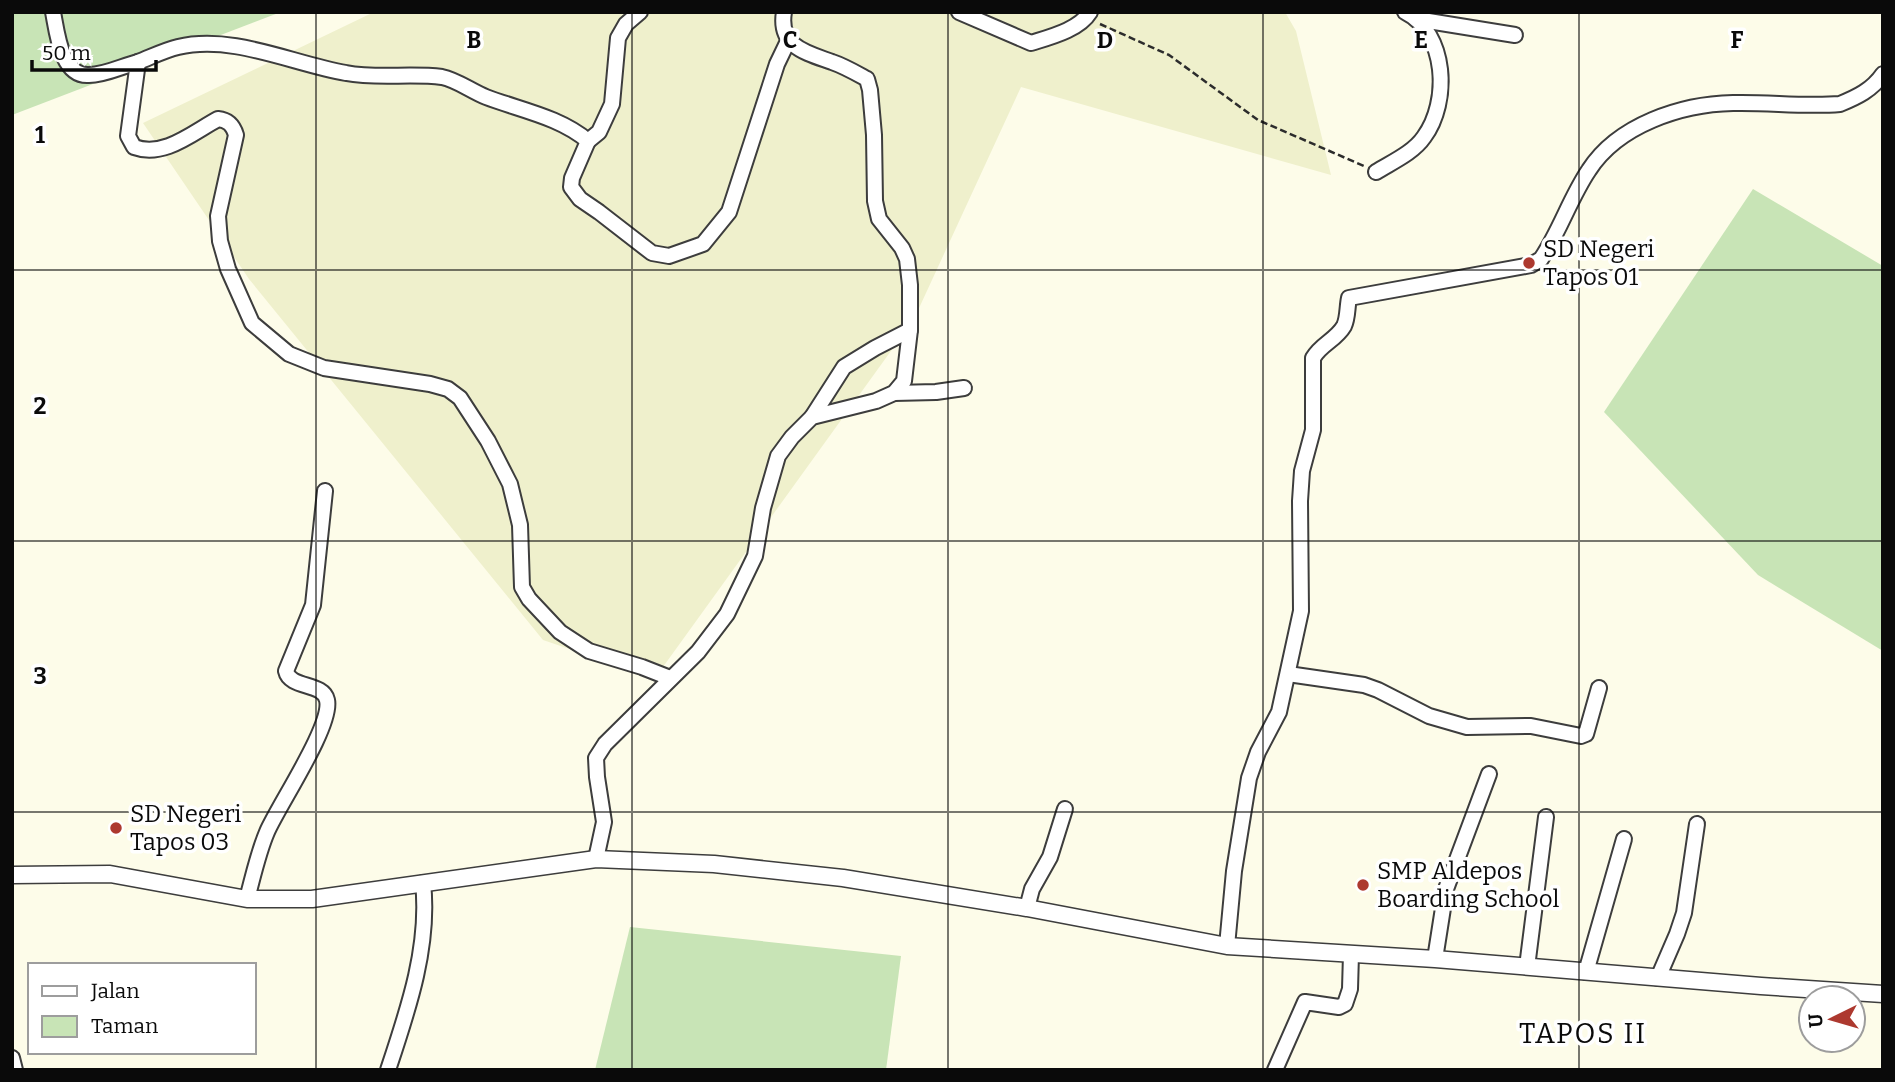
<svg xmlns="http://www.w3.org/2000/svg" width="1895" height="1082" font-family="Bitter,serif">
<rect width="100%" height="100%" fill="#fdfce9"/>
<path fill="#eff0cc" d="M374,12H1285L1296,31L1331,175L1021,87L914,319L655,678L543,640L249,279L143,123Z"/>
<g fill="#c8e4b6">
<path d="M12,12H281L12,115Z"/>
<path d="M1753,189L1883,266V651L1758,575L1604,412Z"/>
<path d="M630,927L901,956L886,1070H595Z"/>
</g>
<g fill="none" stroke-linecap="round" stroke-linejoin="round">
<defs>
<g id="minor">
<path d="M53,12C57,32 61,77 89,75C105,75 122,66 138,62L128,136L134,147C164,158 192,133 218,119C228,120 233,125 236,135L218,216L220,241L228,269L252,323L289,354L324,368L430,384L448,389L460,398L488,441L510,484L520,525L522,587L529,599L560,632L589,651L642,667L670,678"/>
<path d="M959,12L1031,43C1050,37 1079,30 1090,12"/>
<path d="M1416,19L1515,35"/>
<path d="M138,62C151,57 165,50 178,47C233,34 293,64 346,73C377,79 410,73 442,77C457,80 471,91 486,97C520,110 560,117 588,141L572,178L571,187L580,199L599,212L652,253L669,256L703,244L729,212L777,64L789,39"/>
<path d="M588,141L599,132L612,104L618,38L626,24L640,12"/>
<path d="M1376,172C1392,162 1413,153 1424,137C1450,102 1447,33 1405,12"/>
<path d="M894,393L936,392L964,388"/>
<path d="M812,417L844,367L875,348L910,330"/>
<path d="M1288,674L1364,685L1378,690L1429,716L1467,727L1531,726L1581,736L1586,734L1599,688"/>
<path d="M596,859L604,822L597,777L596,758L605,744L698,652L727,614L755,556L763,508L778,456L792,437L812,417L876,401L894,393L904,381L910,330V285L907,259L902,248L879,219L875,201L874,135L870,90L867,79C856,73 844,66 832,62C807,53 778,47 784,12"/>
<path d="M247,899C253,877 258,853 267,832C278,806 333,725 327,700C323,682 290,689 286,671L313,605L325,491"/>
<path d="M1027,908L1032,889L1050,857L1065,809"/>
<path d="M1227,946L1234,871L1249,778L1258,752L1279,712L1301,611L1300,501L1302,471L1313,430V358C1321,344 1336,340 1344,326C1348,318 1347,307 1349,298L1531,265L1541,259C1560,231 1570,198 1589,170C1618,125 1681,104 1733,103C1769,102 1804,107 1840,104C1857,97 1872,90 1883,74"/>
<path d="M1435,959L1446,889L1489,774"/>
<path d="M1527,967L1546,817"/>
<path d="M1586,972L1624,839"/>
<path d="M1658,978L1677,934L1684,913L1697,824"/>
<path d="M12,1058L15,1070"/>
<path d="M388,1070C408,1010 430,946 423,883"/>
<path d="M1275,1070L1305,1002L1339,1007L1345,1004L1350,989L1351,954"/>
</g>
<path id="tertiary" d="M12,875L110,874L247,899H312L596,859L714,864L843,878L1027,908L1227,946L1435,959L1761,986L1883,994"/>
</defs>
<use href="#minor" stroke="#3d3d3d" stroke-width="18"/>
<use href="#tertiary" stroke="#3d3d3d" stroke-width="19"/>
<path stroke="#2c2c2c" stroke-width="2.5" stroke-dasharray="7 3.5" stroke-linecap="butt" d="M1100,24L1169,55L1258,120L1364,166"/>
<use href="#minor" stroke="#fff" stroke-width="14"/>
<use href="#tertiary" stroke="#fff" stroke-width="16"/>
</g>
<path fill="none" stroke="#0a0a0a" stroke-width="2" stroke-opacity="0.55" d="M316,12V1070M632,12V1070M948,12V1070M1263,12V1070M1579,12V1070M12,270H1883M12,541H1883M12,812H1883"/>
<g fill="#ad392f" stroke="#fff" stroke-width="2.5">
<circle cx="1529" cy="263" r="7"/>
<circle cx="116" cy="828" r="7"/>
<circle cx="1363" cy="885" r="7"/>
</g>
<g text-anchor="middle" stroke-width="7" stroke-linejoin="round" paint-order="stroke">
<g font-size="24" fill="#0a0a0a" stroke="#fff" text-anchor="start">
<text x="1543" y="257">SD Negeri<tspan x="1543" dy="28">Tapos 01</tspan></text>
<text x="130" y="822">SD Negeri<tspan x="130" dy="28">Tapos 03</tspan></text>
<text x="1377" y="879">SMP Aldepos<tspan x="1377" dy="28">Boarding School</tspan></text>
</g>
<g font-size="28" letter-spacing="2" fill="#0a0a0a" stroke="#fff">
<text x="1583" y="1043">TAPOS II</text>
</g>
</g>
<g font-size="23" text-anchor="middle" font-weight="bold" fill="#0a0a0a" stroke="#fff" stroke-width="7" stroke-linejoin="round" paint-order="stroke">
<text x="474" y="48">B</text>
<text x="790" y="48">C</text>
<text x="1105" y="48">D</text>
<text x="1421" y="48">E</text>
<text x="1737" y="48">F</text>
<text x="40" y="143">1</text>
<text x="40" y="414">2</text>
<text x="40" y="684">3</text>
</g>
<rect width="1895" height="1082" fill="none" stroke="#0a0a0a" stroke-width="28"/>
<rect x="28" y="963" width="228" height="91" fill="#ffffff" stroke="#9d9d9d" stroke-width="2"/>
<rect x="42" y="986" width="35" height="10" fill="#ffffff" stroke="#9d9d9d" stroke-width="2"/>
<text x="91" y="998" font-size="21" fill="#0a0a0a">Jalan</text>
<rect x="42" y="1016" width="35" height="21" fill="#c8e4b6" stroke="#9d9d9d" stroke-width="2"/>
<text x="91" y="1033" font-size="21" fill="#0a0a0a">Taman</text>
<g transform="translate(1832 1019) rotate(265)"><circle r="33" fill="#ffffff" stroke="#9d9d9d" stroke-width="2"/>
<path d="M0-5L12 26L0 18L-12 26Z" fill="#ad392f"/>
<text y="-10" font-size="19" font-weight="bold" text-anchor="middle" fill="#0a0a0a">U</text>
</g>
<path d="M32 60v10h124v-10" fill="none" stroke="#0a0a0a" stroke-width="3.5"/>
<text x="42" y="60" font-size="21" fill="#0a0a0a" stroke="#ffffff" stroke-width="5" paint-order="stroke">50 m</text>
</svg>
